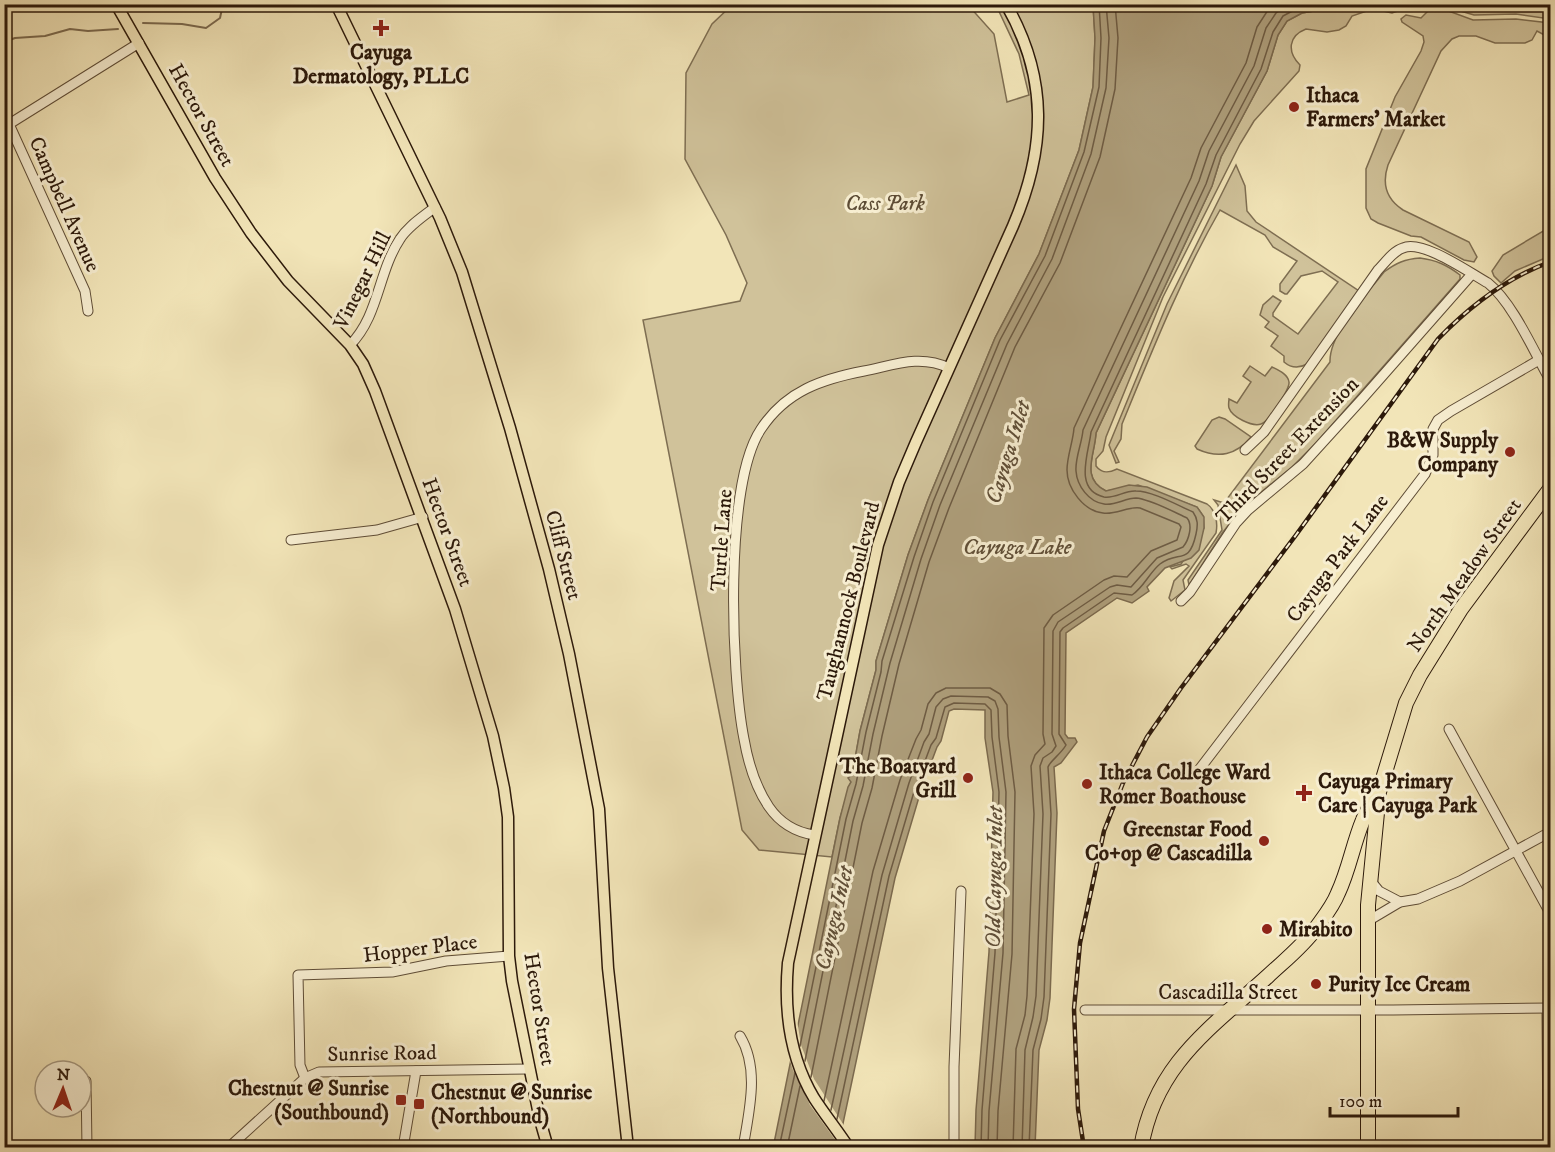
<svg xmlns="http://www.w3.org/2000/svg" width="1555" height="1152" font-family="'IM FELL DW Pica',serif">
<rect width="100%" height="100%" fill="#f2e5b8"/>
<filter id="stains"><feTurbulence type="fractalNoise" baseFrequency=".00333" numOctaves="4"/><feColorMatrix values="0 0 0 0 .2 0 0 0 0 .09 0 0 0 0 .02 0 0 0 .5 -.17"/></filter>
<radialGradient id="worn" r=".72"><stop offset=".6" stop-color="#630" stop-opacity="0"/><stop offset="1" stop-color="#630" stop-opacity=".3"/></radialGradient>
<g fill="#d0c29a" stroke="#7e6e52" stroke-width="1.5">
<path d="M1399,4L1435,6L1473,20L1516,19L1550,23V38L1537,31L1532,40L1525,43H1495L1476,36H1459L1452,39L1441,51L1388,165C1382,183 1386,199 1403,210L1469,242L1477,257L1474,262L1464,260L1421,237L1411,236L1378,223L1371,219L1366,208V169L1395,97L1421,51L1424,42L1423,36L1402,22L1401,19L1406,15L1421,18L1428,11L1409,7L1392,13L1383,11Z"/>
<path d="M732,5H968L994,34L1007,102L1029,95L1019,54L996,5H1093L1095,38L1093,87L1079,150L1039,254L995,338L928,500L908,555L876,661V670L860,731L851,782L840,818L832,857L759,850L742,830L643,320L740,301L747,283L726,235L685,159L686,73L712,24Z"/>
<path d="M1350,5H1384L1352,16L1346,26L1339,30L1327,32L1306,29C1288,36 1287,52 1300,65L1299,71L1254,121L1240,144L1163,297L1106,437L1103,451L1096,459V466C1102,474 1109,473 1117,469L1207,504C1216,510 1218,523 1216,533L1183,580L1185,590L1171,601L1169,598L1174,581L1189,566L1186,564L1172,569L1170,567L1181,564L1204,528L1203,516L1197,507L1138,485L1106,491C1080,478 1095,455 1096,433L1212,186L1221,157L1267,71L1278,35L1287,21L1302,13Z"/>
<path d="M1440,5H1550V19L1516,14L1474,15Z"/>
<path d="M1236,165L1245,186L1247,211L1256,222L1359,291L1307,364C1298,369 1291,368 1284,362V356L1271,346L1278,336L1265,327L1269,322L1260,315L1263,305L1273,296L1281,301L1273,313V316L1298,334L1338,282L1322,271L1301,276L1287,294H1285L1280,291V284L1297,261L1273,247L1265,235L1220,210C1181,278 1152,351 1122,424L1121,439L1114,451L1119,462L1116,463L1109,445L1167,304Z"/>
<path d="M1550,227V256L1515,271L1501,283L1494,276L1492,271L1503,255Z"/>
<path d="M1420,258C1436,260 1447,265 1460,275V279L1316,443L1292,467L1243,507L1223,532L1189,585L1188,580L1222,530L1218,505L1214,500L1224,503L1330,362C1329,333 1367,294 1384,272C1396,263 1405,259 1420,258Z"/>
<path d="M1250,366L1265,376L1272,367C1278,370 1288,374 1289,382C1290,389 1268,422 1261,424C1252,427 1232,417 1229,408C1228,405 1229,401 1229,399L1237,403L1251,382L1243,376Z"/>
<path d="M1219,417L1225,419L1251,437C1236,455 1219,459 1197,449L1195,446L1212,420Z"/>
</g>
<path fill="#afa07d" stroke="#7b6a4f" stroke-width="1.5" d="M1093,5H1350L1302,13L1287,21L1278,35L1267,71L1221,157L1212,186L1096,433C1095,455 1080,478 1106,491L1129,485L1147,487L1197,507L1204,517V528L1199,550L1191,558L1165,568L1147,587L1149,591L1132,603L1117,598L1066,633L1065,734L1068,738H1075L1077,742L1061,763L1054,767L1057,813L1050,998L1047,1020L1039,1050L1035,1147H975L976,1110L989,952L993,792L985,738V710L954,709L949,711L941,741L937,747L922,787L895,878L838,1147L773,1148L840,818L848,787L851,782L848,778L852,775L860,731L876,670V661L908,555L928,500L995,338L1039,254L1079,150L1093,87L1095,38Z"/>
<path fill="#f2e5b8" d="M797,1020L801,1045L814,1079L845,1127L841,1148L810,1105L793,1070L789,1058Z"/>
<g fill="none" stroke-linecap="round" stroke-linejoin="round">
<g stroke="#6e5c44" stroke-width="1.5">
<path d="M800,1046L846,819L856,784L866,732L881,672L882,661L914,557L933,502L1000,340L1045,256L1084,152L1099,87L1101,38L1099,4"/>
<path d="M805,1061L853,821L863,786L873,734L890,663L921,559L940,505L1007,344L1052,259L1091,154L1106,88L1109,38L1106,4"/>
<path d="M811,1077L862,823L872,788L882,736L899,664L929,562L949,508L1015,347L1060,263L1100,157L1115,89L1118,38L1115,4"/>
<path d="M824,1101L873,871L900,780L916,739L921,730L928,704L936,693L946,688H990L1000,694L1007,705L1008,736L1015,792L1012,954L998,1111L997,1148"/>
<path d="M831,1110L882,875L909,783L924,742L929,734L936,707L943,699L951,696L988,697L995,701L998,709L999,737L1006,792L1003,953L989,1111L988,1148"/>
<path d="M837,1119L889,876L916,785L931,745L936,738L945,707L954,703L985,704L991,710L992,737L999,792L995,953L982,1110L981,1148"/>
<path d="M779,1148L795,1073"/>
<path d="M787,1148L800,1086"/>
<path d="M1013,1148L1016,1049L1025,1015L1027,996L1034,814L1031,766L1035,755L1045,744L1043,734L1044,628L1053,615L1104,580L1114,576L1127,577L1151,551L1177,540L1181,527L1179,524L1140,508C1128,506 1116,515 1103,513C1084,511 1067,489 1067,470C1067,456 1073,442 1074,428L1191,178L1201,148L1246,63L1257,27L1272,4"/>
<path d="M1022,1148L1025,1050L1033,1017L1036,996L1043,814L1040,766L1043,758L1052,752L1056,746L1052,734L1053,631L1058,622L1110,587L1117,585L1131,587L1157,558L1183,547C1189,540 1193,525 1187,518C1174,512 1150,499 1136,498C1125,498 1115,506 1104,504C1089,502 1077,486 1076,471C1075,458 1082,443 1083,430L1199,181L1209,151L1254,66L1266,28L1276,13L1289,4"/>
<path d="M1029,1148L1033,1050L1041,1019L1044,997L1051,814L1048,767C1050,761 1061,754 1066,745L1059,734L1060,632L1063,628L1114,593L1132,595C1144,587 1149,573 1160,564C1179,550 1189,566 1196,534C1198,525 1198,519 1193,512C1177,505 1152,491 1136,491C1125,490 1115,499 1104,497C1073,490 1089,452 1091,432L1206,184L1216,155L1261,69L1273,32L1283,16L1300,7L1311,4"/>
</g>
<g stroke="#7b6a4f" stroke-width="2">
<path d="M257,4L262,10L280,4"/>
<path d="M143,23L182,24L206,28L220,18L223,4"/>
<path d="M4,42L15,38L45,36L70,29L88,31L118,29"/>
</g>
<defs>
<g id="minor">
<path d="M4,113L85,291L88,311"/>
<path d="M6,126L139,43"/>
<path d="M350,345C379,316 378,272 400,239C408,226 423,217 435,207"/>
<path d="M1245,450L1264,432L1378,270C1385,263 1393,251 1403,248C1422,239 1470,273 1488,283C1513,303 1534,352 1550,380"/>
<path d="M291,540L377,530L423,517"/>
<path d="M1181,601L1190,592L1236,523L1248,510L1303,464L1363,398L1472,274"/>
<path d="M1449,729L1550,913"/>
<path d="M1195,775L1425,474L1433,455V429L1438,420L1451,411L1539,360"/>
<path d="M814,835C795,832 780,823 769,807C756,788 748,762 744,739C731,673 724,484 761,429C786,391 822,379 864,371C894,365 920,354 949,368"/>
<path d="M1370,880L1379,891L1400,902"/>
<path d="M1368,921L1400,902L1418,899L1460,881L1550,832"/>
<path d="M1547,1008L1548,1148"/>
<path d="M1085,1010H1393L1550,1008"/>
<path d="M740,1036C760,1069 749,1111 743,1148"/>
<path d="M305,1078L300,1065L298,975L392,972L446,961L509,956"/>
<path d="M86,1081L87,1148"/>
<path d="M228,1148L305,1078L319,1072L529,1069"/>
<path d="M403,1148L416,1071"/>
<path d="M954,1148V1067L961,891"/>
</g>
<g id="major">
<path d="M116,4L215,178L251,233L288,281L350,345L363,364L375,391L455,609L493,736L504,788L508,817L509,956L512,981L540,1120L548,1148"/>
<path d="M336,4L440,218L462,272L510,428L549,569L569,654L599,809L608,968L628,1148"/>
<path d="M849,1148C838,1131 825,1115 814,1098C790,1058 784,1009 788,963L878,545L899,482L916,442L1013,226C1046,149 1049,79 1006,4"/>
</g>
<g id="highway">
<path d="M1141,1148C1155,1064 1211,1028 1268,976C1285,960 1302,947 1316,928C1324,917 1333,906 1338,893C1349,870 1353,844 1363,820C1366,812 1372,804 1376,796"/>
<path d="M1368,1148V905L1379,792L1406,703L1420,675L1461,609L1550,489"/>
</g>
</defs>
<use href="#minor" stroke="#5e4c36" stroke-width="11"/>
<use href="#major" stroke="#2c190a" stroke-width="13"/>
<use href="#highway" stroke="#2c190a" stroke-width="16"/>
<use href="#minor" stroke="#f7eed1" stroke-width="9"/>
<use href="#major" stroke="#f2e5b8" stroke-width="10"/>
<use href="#highway" stroke="#f2e5b8" stroke-width="14"/>
<defs>
<path id="rail" d="M1084,1148L1078,1109L1074,1009L1080,943L1104,831L1123,783L1147,737L1181,688L1296,535L1438,339C1470,306 1506,278 1550,262"/>
</defs>
<use href="#rail" stroke="#2c190a" stroke-width="4.5"/>
<use href="#rail" stroke="#f7eed1" stroke-width="2" stroke-dasharray="7" stroke-linecap="butt"/>
</g>
<g fill="#8f2418" stroke="#f7eed1" stroke-width="2">
<path d="M378 19h6v6h6v6h-6v6h-6v-6h-6v-6h6z"/>
<circle cx="1294" cy="107" r="6"/>
<circle cx="1510" cy="452" r="6"/>
<circle cx="968" cy="778" r="6"/>
<circle cx="1087" cy="784" r="6"/>
<path d="M1301 784h6v6h6v6h-6v6h-6v-6h-6v-6h6z"/>
<circle cx="1264" cy="841" r="6"/>
<circle cx="1267" cy="929" r="6"/>
<circle cx="1316" cy="984" r="6"/>
<rect x="395" y="1094" width="12" height="12" rx="3"/>
<rect x="413" y="1098" width="12" height="12" rx="3"/>
</g>
<g text-anchor="middle" stroke-width="6" stroke-linejoin="round" paint-order="stroke">
<g font-size="21" font-weight="bold" fill="#2c190a" stroke="#f7eed1" text-anchor="start">
<text x="381" y="59" text-anchor="middle">Cayuga<tspan x="381" dy="24">Dermatology, PLLC</tspan></text>
<text x="1306" y="102">Ithaca<tspan x="1306" dy="24">Farmers' Market</tspan></text>
<text x="1498" y="447" text-anchor="end">B&amp;W Supply<tspan x="1498" dy="24">Company</tspan></text>
<text x="956" y="773" text-anchor="end">The Boatyard<tspan x="956" dy="24">Grill</tspan></text>
<text x="1099" y="779">Ithaca College Ward<tspan x="1099" dy="24">Romer Boathouse</tspan></text>
<text x="1318" y="788">Cayuga Primary<tspan x="1318" dy="24">Care | Cayuga Park</tspan></text>
<text x="1252" y="836" text-anchor="end">Greenstar Food<tspan x="1252" dy="24">Co+op @ Cascadilla</tspan></text>
<text x="1279" y="936">Mirabito</text>
<text x="1328" y="991">Purity Ice Cream</text>
<text x="389" y="1095" text-anchor="end">Chestnut @ Sunrise<tspan x="389" dy="24">(Southbound)</tspan></text>
<text x="431" y="1099">Chestnut @ Sunrise<tspan x="431" dy="24">(Northbound)</tspan></text>
</g>
<g font-size="21" fill="#2c190a" stroke="#f7eed1">
<text transform="translate(202 115) rotate(61)" y="7">Hector Street</text>
<text transform="translate(65 204) rotate(66)" y="7">Campbell Avenue</text>
<text transform="translate(362 280) rotate(-64)" y="7">Vinegar Hill</text>
<text transform="translate(1287 450) rotate(-46)" y="7">Third Street Extension</text>
<text transform="translate(448 532) rotate(70)" y="7">Hector Street</text>
<text transform="translate(721 540) rotate(-86)" y="7">Turtle Lane</text>
<text transform="translate(564 555) rotate(75)" y="7">Cliff Street</text>
<text transform="translate(1337 558) rotate(-53)" y="7">Cayuga Park Lane</text>
<text transform="translate(1464 575) rotate(-55)" y="7">North Meadow Street</text>
<text transform="translate(848 601) rotate(-76)" y="7">Taughannock Boulevard</text>
<text transform="translate(420 948) rotate(-7)" y="7">Hopper Place</text>
<text x="1228" y="999">Cascadilla Street</text>
<text transform="translate(540 1009) rotate(81)" y="7">Hector Street</text>
<text transform="translate(382 1053) rotate(-1)" y="7">Sunrise Road</text>
</g>
<g font-size="21" font-style="italic" fill="#5d4c35" stroke="#f7eed1">
<text x="885" y="210">Cass Park</text>
</g>
<g font-size="22" font-style="italic" fill="#604f38" stroke="#f7eed1">
<text transform="translate(1007 452) rotate(-73)" y="8">Cayuga Inlet</text>
<text x="1017" y="554">Cayuga Lake</text>
<text transform="translate(993 877) rotate(-89)" y="8">Old Cayuga Inlet</text>
<text transform="translate(833 918) rotate(-77)" y="8">Cayuga Inlet</text>
</g>
</g>
<rect width="1555" height="1152" fill="none" stroke="#f2e5b8" stroke-width="24"/>
<rect x="6" y="6" width="1543" height="1140" fill="none" stroke="#2c190a" stroke-width="3"/>
<rect x="12" y="12" width="1531" height="1128" fill="none" stroke="#2c190a" stroke-width="1.5"/>
<g transform="translate(63 1089) rotate(2)"><circle r="28" fill="#f7eed1" stroke="#a69981" stroke-width="1.5"/>
<path d="M0-4.5L10 22L0 15L-10 22Z" fill="#8f2418"/>
<text y="-9" font-size="16" font-weight="bold" text-anchor="middle" fill="#2c190a">N</text>
</g>
<path d="M1330 1107v9h128v-9" fill="none" stroke="#2c190a" stroke-width="3"/>
<text x="1339" y="1107" font-size="18" fill="#2c190a" stroke="#f7eed1" stroke-width="4.5" paint-order="stroke">100 m</text>
<rect width="100%" height="100%" filter="url(#stains)"/>
<rect width="100%" height="100%" fill="url(#worn)"/>
</svg>
